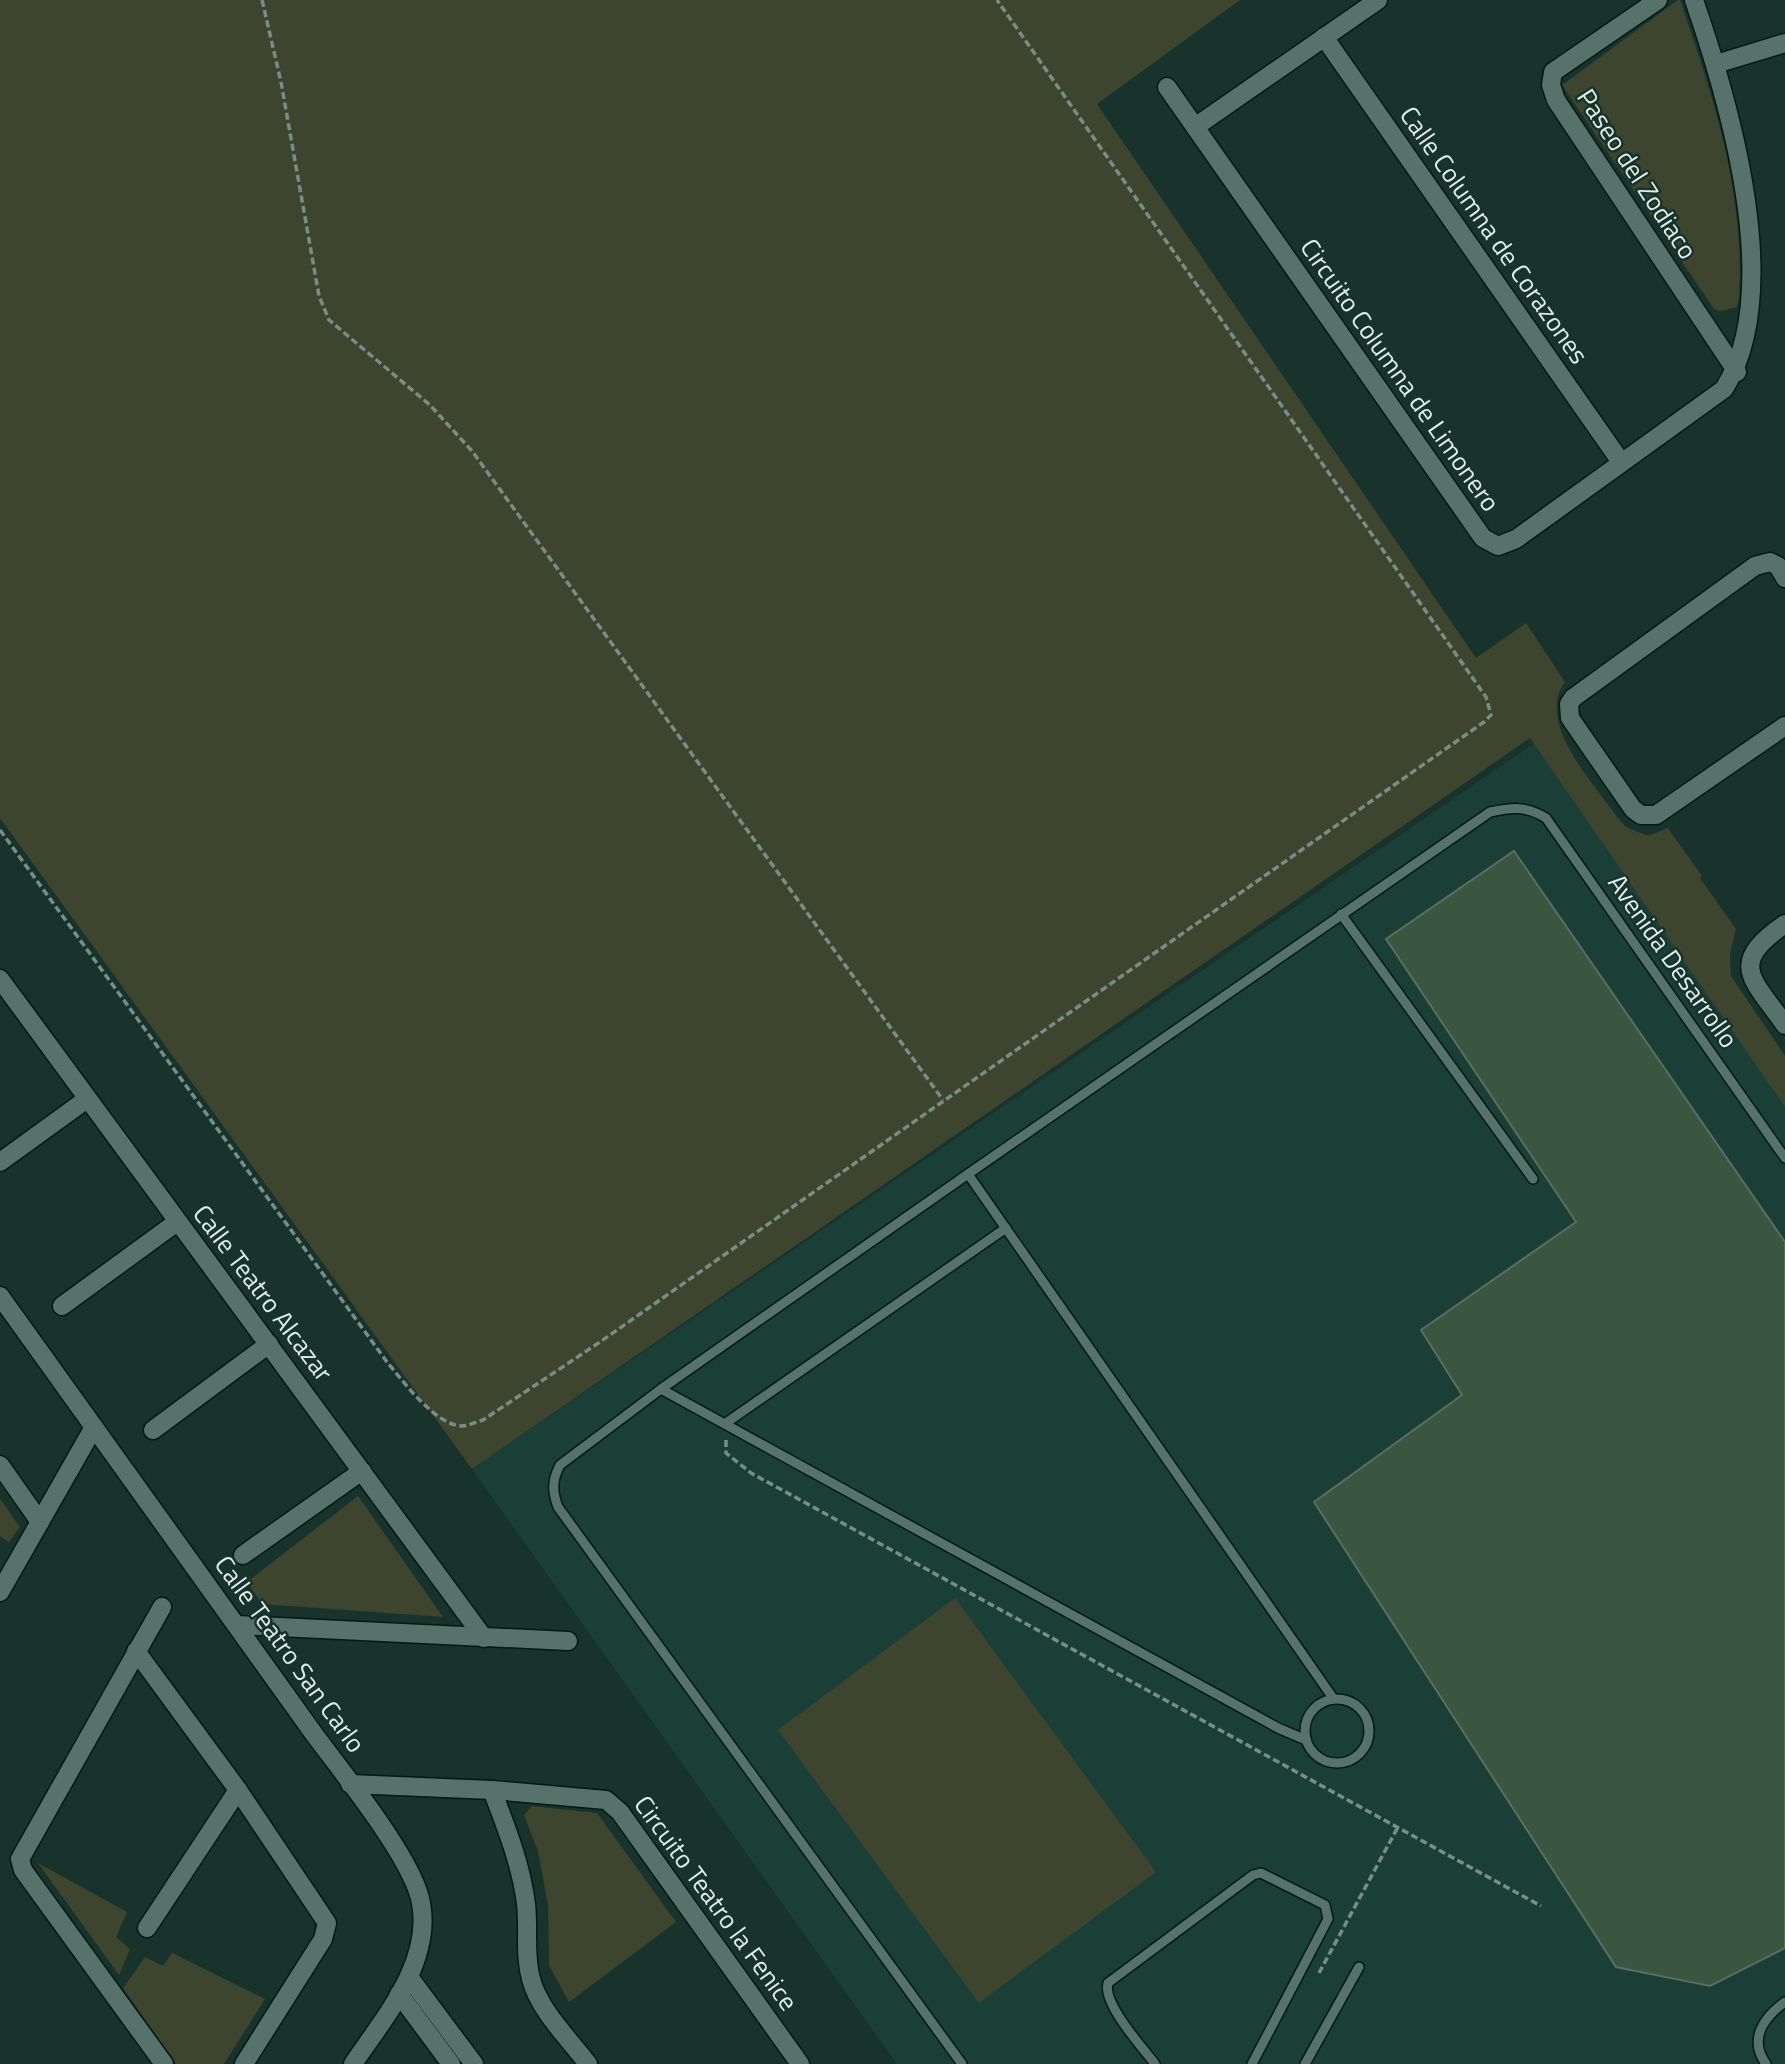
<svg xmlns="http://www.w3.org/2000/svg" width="1785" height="2064" font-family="'Titillium Web',sans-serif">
<rect width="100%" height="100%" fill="#18332c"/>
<path fill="#1a3f37" d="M1535,743L1785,1106V2064H897L472,1469Z"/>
<g fill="#3e452e">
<path d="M0,0H1240L1097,104L1476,658L1526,623L1565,682C1535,723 1594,783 1617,817L1626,827L1648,836L1668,828L1702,876L1700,878L1736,929L1730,954L1731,976L1785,1056V1107L1530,738L472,1469L0,818Z"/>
<path d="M1678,0H1680C1714,100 1745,190 1739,298L1737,307L1721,311L1714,309L1562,85Z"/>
<path d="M358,1496L443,1617L262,1604L247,1582Z"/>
<path d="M0,1499L20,1527L9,1542L0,1536Z"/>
<path d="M955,1598L1156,1872L979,2003L778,1730Z"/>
<path d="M532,1806L597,1813L676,1922L569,2002L549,1965L548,1905L538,1851L524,1815Z"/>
<path d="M38,1863L127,1912L116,1937L130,1949L119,1975Z"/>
<path d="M172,1953L265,1999L224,2064H176L123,1988L145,1957L163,1966Z"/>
</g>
<path fill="#3b5640" stroke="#5a6e5d" stroke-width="2" d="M1514,851L1785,1242V1948L1710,1986L1616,1967L1314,1502L1462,1395L1421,1330L1576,1222L1386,939Z"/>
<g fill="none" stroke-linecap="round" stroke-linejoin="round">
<defs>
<g id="service">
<path d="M1341,914L1533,1179"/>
<path d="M968,1174L1333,1698"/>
<path d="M661,1389L1278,1728L1306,1740"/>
<path d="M726,1423L1006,1228"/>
<circle cx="1337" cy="1731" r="32"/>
<path d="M962,2064L558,1507C552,1491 552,1480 560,1465L661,1389L968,1174L1490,812C1513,807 1526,806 1546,818L1785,1158"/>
<path d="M1155,2064C1142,2047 1102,2003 1108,1983L1253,1875L1261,1873L1325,1905L1328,1919L1252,2064"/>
<path d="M1305,2064L1359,1967"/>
<path d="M1766,2064C1748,2039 1764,2017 1785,2002"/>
</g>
<g id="minor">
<path d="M1658,0L1553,72L1551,85L1556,100L1737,372"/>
<path d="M1324,37L1621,462"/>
<path d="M1716,64L1785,43"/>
<path d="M1167,87L1483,538L1498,546L1516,539L1724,389C1785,292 1730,104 1694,0"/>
<path d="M1195,127L1378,0"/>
<path d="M1785,578L1778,566L1770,562L1755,566L1573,698L1569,704L1570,718L1633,809L1641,815H1656L1785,726"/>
<path d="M1785,924C1727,964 1752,978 1785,1025"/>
<path d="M0,979L484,1638"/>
<path d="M0,1162L87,1099"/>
<path d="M0,1296C105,1442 210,1588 314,1734C342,1772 414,1860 421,1903C432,1963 384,2018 353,2064"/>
<path d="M62,1306L177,1222"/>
<path d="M153,1430L269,1344"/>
<path d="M0,1465L40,1522"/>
<path d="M243,1555L362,1471"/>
<path d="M0,1592L94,1427"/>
<path d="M162,1607L20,1859L23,1870L164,2064"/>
<path d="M237,1625L568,1641"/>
<path d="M136,1651L238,1790L327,1923L323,1939L244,2064"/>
<path d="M350,1784L492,1790L606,1800L620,1812L800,2064"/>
<path d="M492,1790C506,1827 521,1864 526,1904C529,1929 524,1954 531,1979C539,2010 569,2039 588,2064"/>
<path d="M147,1928L238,1790"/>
<path d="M409,1977L474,2064"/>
<path d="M399,1994L451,2064"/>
</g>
</defs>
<use href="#service" stroke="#011a14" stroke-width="12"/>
<use href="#minor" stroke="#011a14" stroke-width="21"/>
<g stroke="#778d87" stroke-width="3.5" stroke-dasharray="7 3.5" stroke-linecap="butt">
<path d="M262,0L281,82L319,296L329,320L430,405L472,451L943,1100"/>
<path d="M0,830L387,1362C403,1381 435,1425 462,1426C468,1426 476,1422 483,1420L600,1342L1484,722L1491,715L1486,697L997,0"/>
<path d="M726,1440V1453L751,1473L1541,1906"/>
<path d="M1319,1973L1398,1827"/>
</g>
<use href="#service" stroke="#56726a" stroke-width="9"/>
<use href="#minor" stroke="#56726a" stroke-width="18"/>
</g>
<g text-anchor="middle" stroke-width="5" stroke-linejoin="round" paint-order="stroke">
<g font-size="26" fill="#deede8" stroke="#18332c">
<text transform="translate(1637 174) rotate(57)" y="9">Paseo del Zodiaco</text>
<text transform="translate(1494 235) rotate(55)" y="9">Calle Columna de Corazones</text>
<text transform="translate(1400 375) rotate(55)" y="9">Circuito Columna de Limonero</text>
<text transform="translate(1673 961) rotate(55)" y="9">Avenida Desarrollo</text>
<text transform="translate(263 1293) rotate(53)" y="9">Calle Teatro Alcazar</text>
<text transform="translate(290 1654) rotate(54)" y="9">Calle Teatro San Carlo</text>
<text transform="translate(716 1903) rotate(54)" y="9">Circuito Teatro la Fenice</text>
</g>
</g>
</svg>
